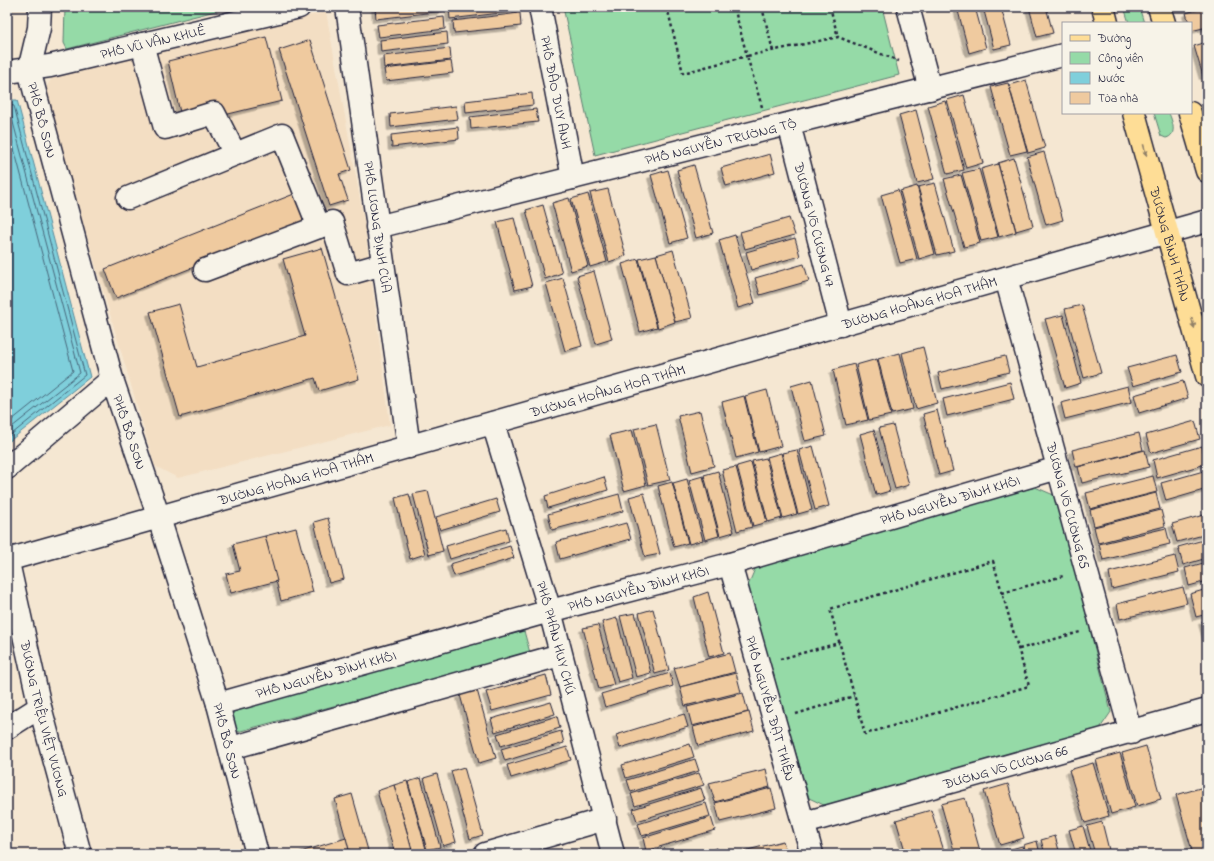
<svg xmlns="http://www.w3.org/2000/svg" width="1214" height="861" font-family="'Indie Flower',sans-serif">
<defs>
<filter id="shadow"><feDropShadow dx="-3.5" dy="3.5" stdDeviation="0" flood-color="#0004"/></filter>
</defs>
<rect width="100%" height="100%" fill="#f5e7d2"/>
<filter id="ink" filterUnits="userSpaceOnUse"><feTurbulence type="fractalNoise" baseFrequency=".025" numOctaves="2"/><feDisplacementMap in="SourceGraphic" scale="8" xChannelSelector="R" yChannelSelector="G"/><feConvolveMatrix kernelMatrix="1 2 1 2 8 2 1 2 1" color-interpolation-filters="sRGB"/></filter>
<g filter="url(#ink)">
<path fill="#f3dec3" d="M326,12L364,221L390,425L178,478L155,466L44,91L55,73Z"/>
<g fill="#95daa7" stroke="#5c7e71">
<path d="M65,7H231L67,49L64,43Z"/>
<path d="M563,7H882L899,75L595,155Z"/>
<path d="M1124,7H1139L1144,23H1129Z"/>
<path d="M1154,113H1169C1172,121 1178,135 1166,138L1161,136Z"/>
<path d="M1035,487L1056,496L1111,712L1094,737L828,807L809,798L747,588L757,564Z"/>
<path d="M524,631L530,653L237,732L230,709Z"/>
</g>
<path fill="#7fcfdb" stroke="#5a8a9b" d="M7,100H17L90,377L7,443Z"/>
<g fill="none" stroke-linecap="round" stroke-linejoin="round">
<g stroke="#47677b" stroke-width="1">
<path d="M7,104L14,106L85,375L7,438"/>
<path d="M7,109L10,111L80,373L7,431"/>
<path d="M7,122L73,371L7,424"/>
</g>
</g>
<g fill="#efca9f" stroke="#22223b" filter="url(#shadow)">
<path d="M375,7H442L443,11L376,19Z"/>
<path d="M449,7H517V11L450,19Z"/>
<path d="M957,7H975L986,48L969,53Z"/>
<path d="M983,7H1001L1011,45L994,49Z"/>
<path d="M1029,7H1046L1053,33L1037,37Z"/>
<path d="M1207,7V27L1191,31V23H1189L1186,13Z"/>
<path d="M520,13L521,26L454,33L453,21Z"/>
<path d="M444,17L445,29L379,37L377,25Z"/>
<path d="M447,32L448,44L381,52L380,40Z"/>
<path d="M266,37L282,101L183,125L168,61Z"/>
<path d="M310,40L351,170L339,174L348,200L329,206L279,50Z"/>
<path d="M1207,42V75L1203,76L1194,46Z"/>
<path d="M450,48L451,60L384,68L383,56Z"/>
<path d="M451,61L453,73L386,81L384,69Z"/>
<path d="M1026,80L1045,148L1028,153L1009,85Z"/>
<path d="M1008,83L1027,151L1010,155L991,87Z"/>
<path d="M532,93L533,105L466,113L465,101Z"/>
<path d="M964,95L983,163L966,168L947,100Z"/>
<path d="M945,101L964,170L947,174L928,106Z"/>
<path d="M456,106L458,119L391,127L390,114Z"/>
<path d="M536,109L538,122L471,129L470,117Z"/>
<path d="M916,110L934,179L917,183L899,115Z"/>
<path d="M458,127L459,139L392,147L391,135Z"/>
<path d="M1044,152L1063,220L1046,225L1027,157Z"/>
<path d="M770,154L775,172L726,186L721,168Z"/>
<path d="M1014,158L1033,226L1016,231L998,163Z"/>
<path d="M998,164L1016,232L999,237L981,169Z"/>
<path d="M694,165L713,233L696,238L677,170Z"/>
<path d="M979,169L998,237L981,241L962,173Z"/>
<path d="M668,170L687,238L670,243L651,175Z"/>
<path d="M961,175L980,243L964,247L944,179Z"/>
<path d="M935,183L954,251L937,255L918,187Z"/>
<path d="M917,186L935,254L919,259L900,191Z"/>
<path d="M608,189L626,256L609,262L590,193Z"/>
<path d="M898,190L917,259L900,263L881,195Z"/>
<path d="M294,194L305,223L116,298L105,269Z"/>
<path d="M588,194L607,262L590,267L571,199Z"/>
<path d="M569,198L588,266L571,271L552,203Z"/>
<path d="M543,205L562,273L545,279L526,210Z"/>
<path d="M514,218L532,286L515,290L497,222Z"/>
<path d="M789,218L795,235L745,249L740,232Z"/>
<path d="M735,235L755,303L738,308L719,240Z"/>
<path d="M795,238L800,256L751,270L746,252Z"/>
<path d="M322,248L359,379L319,391L315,378L180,417L150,312L179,304L197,367L305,336L283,259Z"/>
<path d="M673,250L692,318L675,322L656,255Z"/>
<path d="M656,255L675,322L658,328L639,259Z"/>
<path d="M638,259L657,327L640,332L622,264Z"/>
<path d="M804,264L809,281L760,295L755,278Z"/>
<path d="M594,271L612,339L596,344L577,276Z"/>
<path d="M563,278L582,346L565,351L546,283Z"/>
<path d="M1082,305L1101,373L1084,378L1065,309Z"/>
<path d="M1063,315L1081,383L1065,388L1045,319Z"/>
<path d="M923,347L937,403L916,409L902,353Z"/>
<path d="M900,353L913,409L892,414L878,359Z"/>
<path d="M1177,355L1182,372L1133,386L1127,368Z"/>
<path d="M1005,356L1009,372L942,389L938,373Z"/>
<path d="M877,359L891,415L869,420L856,365Z"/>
<path d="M854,364L868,420L846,425L833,370Z"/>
<path d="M812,380L826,436L805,441L791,386Z"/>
<path d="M1183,381L1188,398L1139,413L1134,395Z"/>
<path d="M1010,382L1014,399L947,416L943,399Z"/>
<path d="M1128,386L1132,402L1065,419L1061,403Z"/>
<path d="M767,390L781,446L759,452L745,396Z"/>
<path d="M744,396L758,452L736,458L722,402Z"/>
<path d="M937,410L953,471L939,475L923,414Z"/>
<path d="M700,411L714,466L692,472L678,416Z"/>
<path d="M1195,421L1200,439L1151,453L1146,435Z"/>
<path d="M656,424L670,480L648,485L634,429Z"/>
<path d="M893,425L909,485L895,489L879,428Z"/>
<path d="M632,430L646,485L624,491L610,435Z"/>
<path d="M874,430L890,491L876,495L860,434Z"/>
<path d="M1139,433L1143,450L1076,467L1072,450Z"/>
<path d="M813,446L829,506L815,510L799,450Z"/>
<path d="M1202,446L1206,464L1157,478L1153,460Z"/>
<path d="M797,450L812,510L798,514L782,453Z"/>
<path d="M1145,450L1149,467L1082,483L1078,467Z"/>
<path d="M781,453L797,514L783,518L767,457Z"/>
<path d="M766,458L782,518L768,522L752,461Z"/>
<path d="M751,462L767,522L753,526L737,466Z"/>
<path d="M736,467L752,527L737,531L722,470Z"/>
<path d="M1207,470V489L1166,501L1161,483Z"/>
<path d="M718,471L734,532L720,536L704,475Z"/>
<path d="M703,476L719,536L705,540L689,480Z"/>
<path d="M1153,476L1157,492L1090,509L1086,493Z"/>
<path d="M604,477L608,490L548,508L545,496Z"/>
<path d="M687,479L703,540L689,544L673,483Z"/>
<path d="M672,482L688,543L674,547L658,486Z"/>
<path d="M428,491L443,551L429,555L413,494Z"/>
<path d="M644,493L660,554L645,557L629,497Z"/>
<path d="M1156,493L1160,509L1094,526L1090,510Z"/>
<path d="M409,494L425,554L410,559L395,498Z"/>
<path d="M619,494L623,511L552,530L548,514Z"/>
<path d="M496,499L500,512L440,530L436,517Z"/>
<path d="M1161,510L1165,526L1098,543L1094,527Z"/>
<path d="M1207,514V534L1177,542L1172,524Z"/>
<path d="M328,518L344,579L329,583L314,522Z"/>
<path d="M626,523L631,539L560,559L556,542Z"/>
<path d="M296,528L313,592L281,601L265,536Z"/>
<path d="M506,528L509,541L450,559L446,546Z"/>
<path d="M1166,528L1170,544L1103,560L1099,544Z"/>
<path d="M265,536L277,581L231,593L226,574L240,571L233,544Z"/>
<path d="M1207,539V558L1183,565L1178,547Z"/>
<path d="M510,546L514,558L454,576L450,564Z"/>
<path d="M1175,556L1179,572L1112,589L1109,572Z"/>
<path d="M1207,562V581L1189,586L1185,568Z"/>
<path d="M1183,587L1187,603L1120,619L1117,604Z"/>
<path d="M1207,589V614L1196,617L1190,594Z"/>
<path d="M708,592L724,653L709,657L694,597Z"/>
<path d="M653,609L669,670L655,674L639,613Z"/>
<path d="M635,613L651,673L636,677L620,616Z"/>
<path d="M617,618L632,678L618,682L602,622Z"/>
<path d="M1207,620V639L1202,621Z"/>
<path d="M598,625L614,685L599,689L583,628Z"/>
<path d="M730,653L735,672L680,687L674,668Z"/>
<path d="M670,673L673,686L605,707L601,694Z"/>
<path d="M736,673L741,692L685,706L680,687Z"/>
<path d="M546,675L551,695L492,711L486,692Z"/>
<path d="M477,690L496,758L479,763L460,695Z"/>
<path d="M743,693L748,712L692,726L687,707Z"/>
<path d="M551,702L555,714L495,732L491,719Z"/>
<path d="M749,712L754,731L698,746L693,727Z"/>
<path d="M684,714L688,727L620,748L616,735Z"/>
<path d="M557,716L560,728L501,746L497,734Z"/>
<path d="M561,731L564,743L505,761L501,749Z"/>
<path d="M690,744L694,757L626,778L622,765Z"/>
<path d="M1146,746L1161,799L1137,806L1122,753Z"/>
<path d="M567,747L571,760L511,778L507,765Z"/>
<path d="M1120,753L1135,807L1111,814L1096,760Z"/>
<path d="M695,759L699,771L631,792L627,780Z"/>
<path d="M1093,763L1109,816L1085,823L1069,770Z"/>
<path d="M464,767L483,835L470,839L451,771Z"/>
<path d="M766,769L770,787L715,802L709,783Z"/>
<path d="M699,773L704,785L635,806L631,794Z"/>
<path d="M437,774L456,842L443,846L424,778Z"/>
<path d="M421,778L440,847L427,850L408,782Z"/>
<path d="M407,781L426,849L413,853L394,785Z"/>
<path d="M1008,784L1024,838L1000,845L984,791Z"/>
<path d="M394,785L413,854H395L377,791Z"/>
<path d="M1207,786V854H1193L1176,795Z"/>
<path d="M701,788L705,800L637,821L633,809Z"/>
<path d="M771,788L776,808L720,822L715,803Z"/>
<path d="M352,794L369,854H350L335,799Z"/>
<path d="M965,798L980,851L970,854H955L941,804Z"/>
<path d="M706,803L710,816L642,836L638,824Z"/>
<path d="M931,810L945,854H906L896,820Z"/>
<path d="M711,817L715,830L646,851L643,838Z"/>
<path d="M1102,822L1110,854H1095L1087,826Z"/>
<path d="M1083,826L1091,854H1076L1069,830Z"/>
<path d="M1055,836L1060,854H1045L1041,840Z"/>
<path d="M346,838L350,854H294Z"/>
<path d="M783,841L787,854H732Z"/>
<path d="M1037,841L1040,854H1025L1023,845Z"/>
<path d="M1022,846L1024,854H1009L1008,850Z"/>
<path d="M717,848L719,854H698Z"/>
<path d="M1007,849L1008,854H992V853Z"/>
</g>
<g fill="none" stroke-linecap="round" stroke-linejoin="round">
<defs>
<g id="minor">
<path id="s1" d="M40,7L39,28L29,70L112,379L159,518L218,704L257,854"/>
<path id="s2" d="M347,7L409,447"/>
<path id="s3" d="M540,7L573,178"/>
<path d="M908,7L930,89"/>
<path d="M142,44L165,128L214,113L235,154"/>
<path id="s4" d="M7,72L50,66L299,7"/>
<path id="s5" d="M789,124L841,325"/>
<path d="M128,198L282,135L319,227"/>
<path id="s6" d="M377,227L1063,55"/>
<path d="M205,270L332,222L348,274L383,264"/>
<path id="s7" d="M1006,278L1131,733"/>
<path id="s8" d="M493,423L550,611L613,854"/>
<path d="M7,468L112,379"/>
<path id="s9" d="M7,558L40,707L80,854"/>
<path id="s10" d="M7,560L1207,221"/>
<path id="s11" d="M730,564L812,854"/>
<path id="s12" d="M218,704L550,611L730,564L1058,468"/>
<path d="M7,728L40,707"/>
<path d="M231,748L560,655"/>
<path id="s13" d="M804,823L1207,710"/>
<path d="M485,854L605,819"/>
</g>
<g id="major">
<path d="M1103,7L1107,23"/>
<path d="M1159,7L1164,23"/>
<path id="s14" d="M1134,113L1207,376"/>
<path d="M1190,113L1207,171"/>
</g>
</defs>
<use href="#minor" stroke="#22223b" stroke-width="25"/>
<use href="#major" stroke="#22223b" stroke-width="25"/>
<g stroke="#22223b" stroke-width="2.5" stroke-dasharray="3 3" stroke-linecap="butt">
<path d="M667,7L683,73L747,56L734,7"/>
<path d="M762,7L773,51"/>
<path d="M830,7L838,37"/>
<path d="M762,107L747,56L838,37L899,61"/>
<path d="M993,561L1029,686L865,734L830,609Z"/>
<path d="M1002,593L1063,576"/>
<path d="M1019,649L1080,632"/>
<path d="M780,659L839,643"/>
<path d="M796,714L854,696"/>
</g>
<use href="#minor" stroke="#f7f3e8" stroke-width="22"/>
<use href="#major" stroke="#fedd96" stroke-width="22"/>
</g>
<defs><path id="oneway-solid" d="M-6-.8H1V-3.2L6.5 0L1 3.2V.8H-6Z"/></defs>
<g fill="#908068">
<use href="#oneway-solid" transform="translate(1145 150) rotate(74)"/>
<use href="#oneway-solid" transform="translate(1193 323) rotate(75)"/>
</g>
</g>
<g text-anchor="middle" stroke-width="3" stroke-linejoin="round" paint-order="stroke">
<g font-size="14" fill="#22223b" stroke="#f7f3e8">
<text dy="5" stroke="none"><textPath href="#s4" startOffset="149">PHỐ VŨ VĂN KHUÊ</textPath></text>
<text dy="5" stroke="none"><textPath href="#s3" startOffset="87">PHỐ ĐÀO DUY ANH</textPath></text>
<text dy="5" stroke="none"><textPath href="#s1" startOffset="116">PHỐ BỒ SƠN</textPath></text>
<text dy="5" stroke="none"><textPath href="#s6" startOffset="354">PHỐ NGUYỄN TRƯỜNG TỘ</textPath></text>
<text dy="5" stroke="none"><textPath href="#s5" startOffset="104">ĐƯỜNG VÕ CƯỜNG 47</textPath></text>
<text dy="5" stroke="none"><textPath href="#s2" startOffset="222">PHỐ LƯƠNG ĐỊNH CỦA</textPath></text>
<text dy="5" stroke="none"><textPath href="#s14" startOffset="136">ĐƯỜNG BÌNH THAN</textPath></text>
<text dy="5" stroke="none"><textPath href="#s10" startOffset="948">ĐƯỜNG HOÀNG HOA THÁM</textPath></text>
<text dy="5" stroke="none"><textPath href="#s10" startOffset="624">ĐƯỜNG HOÀNG HOA THÁM</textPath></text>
<text dy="5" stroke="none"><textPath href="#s1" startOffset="440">PHỐ BỒ SƠN</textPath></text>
<text dy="5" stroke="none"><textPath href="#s10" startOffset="300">ĐƯỜNG HOÀNG HOA THÁM</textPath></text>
<text dy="5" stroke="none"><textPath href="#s12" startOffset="760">PHỐ NGUYỄN ĐÌNH KHÔI</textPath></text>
<text dy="5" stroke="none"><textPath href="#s7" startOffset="236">ĐƯỜNG VÕ CƯỜNG 65</textPath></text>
<text dy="5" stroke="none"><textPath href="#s12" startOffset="436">PHỐ NGUYỄN ĐÌNH KHÔI</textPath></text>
<text dy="5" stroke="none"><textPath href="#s8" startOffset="224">PHỐ PHAN HUY CHÚ</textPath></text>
<text dy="5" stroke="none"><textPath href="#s12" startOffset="112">PHỐ NGUYỄN ĐÌNH KHÔI</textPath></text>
<text dy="5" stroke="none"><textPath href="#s11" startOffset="150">PHỐ NGUYỄN ĐẠT THIỆN</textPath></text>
<text dy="5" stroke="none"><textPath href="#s9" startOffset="165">ĐƯỜNG TRIỆU VIỆT VƯƠNG</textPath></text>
<text dy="5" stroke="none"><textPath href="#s1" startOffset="764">PHỐ BỒ SƠN</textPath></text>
<text dy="5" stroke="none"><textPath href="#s13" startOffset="209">ĐƯỜNG VÕ CƯỜNG 66</textPath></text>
</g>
</g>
<rect width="1214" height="861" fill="none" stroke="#f7f3e8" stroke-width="24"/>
<rect x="12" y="12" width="1190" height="837" fill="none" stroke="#22223b" stroke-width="1.5" filter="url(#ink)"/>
<rect x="1062" y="22" width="130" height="92" fill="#f7f3e8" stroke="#a29fa3"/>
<rect x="1070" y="35" width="20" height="6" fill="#fedd96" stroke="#a29fa3"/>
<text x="1098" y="42" font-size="12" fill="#22223b">Đường</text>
<rect x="1070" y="52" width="20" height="12" fill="#95daa7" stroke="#a29fa3"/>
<text x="1098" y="62" font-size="12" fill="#22223b">Công viên</text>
<rect x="1070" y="72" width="20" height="12" fill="#7fcfdb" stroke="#a29fa3"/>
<text x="1098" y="82" font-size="12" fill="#22223b">Nước</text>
<rect x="1070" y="92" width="20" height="12" fill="#efca9f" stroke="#a29fa3"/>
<text x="1098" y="102" font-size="12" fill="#22223b">Tòa nhà</text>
</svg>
